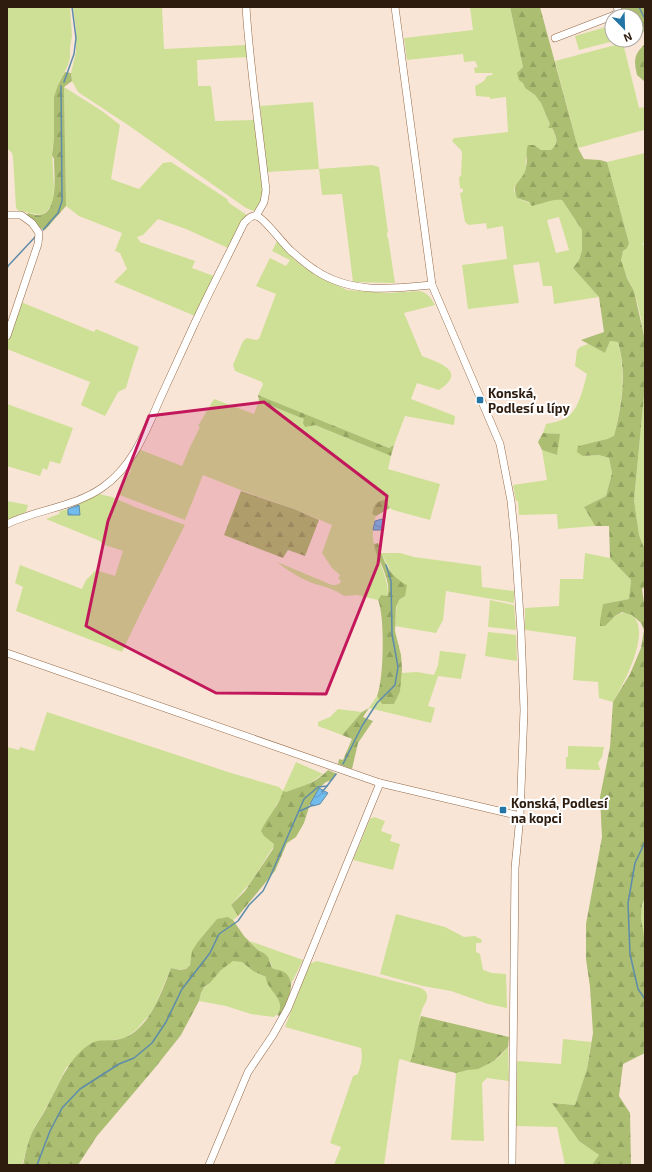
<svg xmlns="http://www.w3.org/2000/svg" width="652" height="1172" font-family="'Exo 2',sans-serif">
<defs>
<pattern id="forest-firs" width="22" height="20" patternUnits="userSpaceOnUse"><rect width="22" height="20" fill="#abbe71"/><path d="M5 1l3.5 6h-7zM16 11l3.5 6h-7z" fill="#93a361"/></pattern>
<pattern id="park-dots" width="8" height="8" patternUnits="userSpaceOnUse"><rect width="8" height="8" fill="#cde095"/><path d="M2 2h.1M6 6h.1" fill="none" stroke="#b0c07f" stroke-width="1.8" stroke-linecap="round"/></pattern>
<pattern id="water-waves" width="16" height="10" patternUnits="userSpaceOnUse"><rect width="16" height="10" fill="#72bbed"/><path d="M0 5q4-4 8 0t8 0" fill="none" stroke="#63a0ca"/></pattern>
</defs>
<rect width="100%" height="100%" fill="#f9e5d6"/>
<g fill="#cde095" fill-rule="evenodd">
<path d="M7,7H70L72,36L70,47V57L68,65L58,85L54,138L52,150L54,187L53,203L47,211L41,215L19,211L16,208L13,157L12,153L7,148Z"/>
<path d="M73,7H162L164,49L246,45L248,57L197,60L198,86H210L211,87L215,121L256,120L263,194C262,200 259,207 254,211L246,208L128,125L78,92L72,81L71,73L76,52V29Z"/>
<path d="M470,7H510L523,67L521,70L523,83L525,88L535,95L541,103L550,124L548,127H551C556,136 560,143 551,150H541L534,145C532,149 527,154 526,159C525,163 527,167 525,172C521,182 507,187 519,199L535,205C543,202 553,199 562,200L582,230V250L579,260L573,268L599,297L554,304L552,286H543L539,262L513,265L519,303L468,309L462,265L507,259L503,226L487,229L486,223L469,225L465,222L460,193L463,192V189L460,188L459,177L461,176L462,153L461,150L452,141L454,138L508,132L506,97L490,99V97L476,96L475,86L484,81L487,76L492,75L493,73H475L474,68L478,67L475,61L464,62L463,54L407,60L404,38L473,30ZM559,217L569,250L556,253L547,220Z"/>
<path d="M606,27L610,42L579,50L575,36Z"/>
<path d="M623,43L639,108L645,107V133L644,130L578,148L555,61Z"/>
<path d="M64,87L102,111L120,125L111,179L139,189L163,163L171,162L227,199L229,203L247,215L241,221L228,248L186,229L158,219L143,235L137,237L140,242L195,261L192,268L214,276L195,316L114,282L127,269L120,253L115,251L122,233L79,216L66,206Z"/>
<path d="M313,102L319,169L372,165L379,167L388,232L387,233V237H388L395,283L353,282L342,194L322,195L319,169L267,172L260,106Z"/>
<path d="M645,153V242L642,245H645V340C642,324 639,307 634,291C630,281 622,271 621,259C621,252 626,249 629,243L607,162Z"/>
<path d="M277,241L296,261L315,275L347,290L387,293L420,291C428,293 431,298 435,305L404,313L422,356C439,363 468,371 439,390L417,383L411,399L455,416L454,425L405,416L394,445L389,448L258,395L263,385L262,382L235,371L233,365L243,341L247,338L256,340L259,339L276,294L256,286L270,258L286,266L290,260L272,251Z"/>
<path d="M21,302L94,332L96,329L139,347C134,360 130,374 126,388L118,392L105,416L81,405L90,382L7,349V344Z"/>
<path d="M610,341L618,342C626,374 622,404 614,436L607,439L578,446L583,456L599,455L609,458L612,473L606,496L584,507L595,526L558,529L557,514L519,515L518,501H516L513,485L547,480L542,450L557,455L559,434L543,433L546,424C552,423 559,421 564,419C579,412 583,388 587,374L575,366L577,350L580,347L588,344L605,353Z"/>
<path d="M645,385V550L639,535L634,500Z"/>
<path d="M214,399L254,414L259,401L304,419L311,425H315L391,456L388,469L440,484L430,520L393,510L390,508L385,500L372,514L376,516C364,548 389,567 388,597L381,595L378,600L357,595L344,596C334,589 326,587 315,584C301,579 288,571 277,562L332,585C336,585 340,585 341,580L338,579L340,575L332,568L322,553L332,525L294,509L243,491L203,475L185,520L117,494L131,470L130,468L128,467L138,451L141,450L182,466L190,447L200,427L198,426Z"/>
<path d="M7,404L73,428L60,464L50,461L47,470L43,468L40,476L7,466Z"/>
<path d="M99,494L112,497L135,507L185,525L141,612L122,652L16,611L23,587L15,583L20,565L82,589L86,580L96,570L115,576L123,551L102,544L100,541L46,519L59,514L60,511L68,509L69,515H80L78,504Z"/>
<path d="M7,501L28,505L26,512L7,520Z"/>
<path d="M381,553H400L414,557L481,566L482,587L514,591V603L446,591L443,620L436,633L395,626L397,602L399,600L403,598L400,582L393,575Z"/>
<path d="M585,553L610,558L631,580L629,599L603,604L608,622C615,616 623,609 632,615C652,631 624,684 613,702L599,698L598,682L573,680L576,637L525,630V608L559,606L560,579H583Z"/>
<path d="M490,600L514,605L516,630L488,627Z"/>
<path d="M488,632L516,635L517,661L485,656Z"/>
<path d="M440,651L466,654L461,679L438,676L428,706L435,708L431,723L369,708L377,696L382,704H394C399,695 401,684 401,673L417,672L434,675L438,665Z"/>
<path d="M338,709L362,712L342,735L318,726V722L330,717Z"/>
<path d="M47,712L231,773L279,787L283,791L296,762L323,774L307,785L286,792L276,805L264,836L275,844L251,882L231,905L238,916L233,920L228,917C217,925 204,934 196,945C191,952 193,963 187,968C182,971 177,969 171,968L156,1003L150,1014L137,1029L127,1037L119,1039L90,1044L66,1068L50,1101L34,1128L29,1141L22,1165H7V747L19,750L20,747L34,751Z"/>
<path d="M568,746L604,747L602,757L598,763L600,770L566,769V757H568Z"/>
<path d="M374,817L385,821L381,831L392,835L390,841L400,844L393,870L353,860L370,819Z"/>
<path d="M645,898V943C641,929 638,911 645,898Z"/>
<path d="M396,914L445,927L464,937L475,936L482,940L481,943H476V952L480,954L483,970L492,973L506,974L507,1008L488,1004L451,991L423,986L380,974Z"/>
<path d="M250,941L303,960L291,984C290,972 280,972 272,968L271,963L264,953L258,950Z"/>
<path d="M236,960L242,962L253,971L266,977C268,991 291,1003 274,1017L251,1014L226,1006L199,1001C200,997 201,993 203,989C205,986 208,985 210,983C217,975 225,962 236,960Z"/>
<path d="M317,961L421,988C424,990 426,991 427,995C428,1001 424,1004 422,1010C416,1026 418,1046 410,1062L400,1059L399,1060L384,1165H334L341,1147L330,1143L353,1076L358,1074C361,1065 363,1058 361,1048L285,1027L309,964Z"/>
<path d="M563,1039L591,1042L587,1069L575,1105L553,1103L579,1141L599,1155L592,1165H565L557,1127L516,1126L517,1061L561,1064Z"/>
<path d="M508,1047L509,1081L487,1078L482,1083L484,1141L451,1140L456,1073C469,1069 482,1068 494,1061C499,1058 504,1052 508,1047Z"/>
</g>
<g fill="url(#forest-firs)">
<path d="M510,7H540L578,148L584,159L600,160L607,162L629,243L627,248L623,251L621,260L627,278L634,291L645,340V385L634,500L639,535L645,550V587L642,589L645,610V898L642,904L641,918L645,943V1053L623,1064L619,1096L630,1113L631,1165H592L599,1155L579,1141L552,1103L575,1105L587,1069L593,1033L590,987L586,959V924L602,837L600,797L610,747L613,702L630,674L641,648L644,630L641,623L632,615L622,612L615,616L605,626H600V621L603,604L629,599L631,580L610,558L609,526H595L584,507L606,496L612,473L609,458L599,455L583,456L577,452L578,446L607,439L614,436C622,405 627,373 618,342L610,341L605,353L581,340L604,332L599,297L573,268L579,260L582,250V230L562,200C551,199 542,204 532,206L529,202L517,198C510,181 524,182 526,167C528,160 525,153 528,145H534L541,150H551C560,143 556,136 552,128H548L550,124L541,103L535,95L525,88L523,83L519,80L517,73L523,67Z"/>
<path d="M621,7H645V35L642,28L636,25V16H625Z"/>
<path d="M645,44V82L637,75C634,61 633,55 645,44Z"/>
<path d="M65,72L71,73L72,81L64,87L66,206L45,230L40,228L27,215L28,213C32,214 37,216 41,215C59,211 54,172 54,159L52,155L54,138V97L58,85Z"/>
<path d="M258,395L389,448L394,445L391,456L315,425L305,427L303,423L304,419L259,401Z"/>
<path d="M543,433L560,434L557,455L542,450L538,442Z"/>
<path d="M241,491L294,509L319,520L305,556L288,550L283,558L224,535Z"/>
<path d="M385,500L390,508L376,516L372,514C374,505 376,501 385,500Z"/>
<path d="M378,543C383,560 390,577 407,585L405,596L399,600L396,607L395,631L401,655L402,669L400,691L397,698L394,704H382L377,696C384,680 385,616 378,600L381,595L388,596C389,589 388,581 385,574C382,563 375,555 374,544Z"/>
<path d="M369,708L363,717L373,721L358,743L352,769L338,764L339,759L343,760L352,739L342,735L362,712Z"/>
<path d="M328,770L337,774L332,780L326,782L319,788L310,804L304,823L296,837L287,843L275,871L238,916L231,905L245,891L273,849L274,844L264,836L261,831C267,817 280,805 283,791L286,792C304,785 313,785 328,770Z"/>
<path d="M228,917L233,920L244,936L258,950L264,953L268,957L272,968C276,970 281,970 284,972C299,982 286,1004 280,1016L277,1015C288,999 266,991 266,977L253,971L242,962L233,961L221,970L210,983L204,987L201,993L199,1001L181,1035L154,1069L97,1136L78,1165H23C26,1152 28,1139 35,1127C40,1118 46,1110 50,1101C61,1080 69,1058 90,1044C99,1038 110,1042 120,1039C148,1033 162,991 171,968L180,970L186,969L190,965L192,951L197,943L217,919Z"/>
<path d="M421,1016L509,1037L508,1047L494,1061L478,1069L468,1070L456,1073L410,1062C416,1048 416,1031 421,1016Z"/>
</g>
<path fill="url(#park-dots)" d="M612,20V40H619L610,42L605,22Z"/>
<g fill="url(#water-waves)" stroke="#5e8caa">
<path d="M79,505L80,515H68V509Z"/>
<path d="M382,519L384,520L382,530H373L375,521Z"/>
<path d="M319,788L328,793L320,804L313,806L310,804Z"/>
</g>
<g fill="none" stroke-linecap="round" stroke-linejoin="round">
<g stroke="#5e8caa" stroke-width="1.5">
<path d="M639,7L645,19"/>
<path d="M64,82L74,54L76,38L72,7"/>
<path d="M43,230L58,213L62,201L61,86"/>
<path d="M7,269L8,266L36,236"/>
<path d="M343,764L362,726L377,703L395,685L398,667L392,634L391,581L386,565"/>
<path d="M322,792L327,786"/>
<path d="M300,811L313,805"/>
<path d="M645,842L635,863L628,903L630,954L638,989L645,999"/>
<path d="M37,1165L50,1131L62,1108L80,1089L119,1064L134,1058L152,1043L166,1022L182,989L210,953L219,934L238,921L249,905L263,891L270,877L304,799L318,787L327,786L336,774"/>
</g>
<defs>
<g id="street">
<path d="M246,7C250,68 259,129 266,190L264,202L256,216"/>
<path d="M395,7L432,285L500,444L511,501L515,541L521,632L524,710L520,816L515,868L512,1165"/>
<path d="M555,38L612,16L619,12L617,7"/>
<path d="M7,215H21L32,223L39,233L38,244L7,336"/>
<path d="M7,524C38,509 75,507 103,487C133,466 146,431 160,399C171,375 182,351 193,327C209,292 227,258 244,223C248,219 251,215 257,216C265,219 283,244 291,251C299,258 307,265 315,270C350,294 392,289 432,285"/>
<path d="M7,653L380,783L520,816"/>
<path d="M209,1165L248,1072L273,1035L288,1008L380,783"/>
</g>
</defs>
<use href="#street" stroke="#946a47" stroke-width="8"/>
<use href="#street" stroke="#fff" stroke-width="7"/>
</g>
<path fill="#c2185b" fill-opacity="0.2" stroke="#c2185b" stroke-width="3" stroke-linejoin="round" d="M264,402L387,496L378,564L326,694L216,693L86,626L108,521L149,416Z"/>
<g fill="#2375a6" stroke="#fff" stroke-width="1.5">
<rect x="476" y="396" width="8" height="8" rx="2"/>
<rect x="499" y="806" width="8" height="8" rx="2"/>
</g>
<g text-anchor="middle" stroke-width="4" stroke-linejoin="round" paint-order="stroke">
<g font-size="13" font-weight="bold" fill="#2e1d0f" stroke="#fff" text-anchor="start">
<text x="488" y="398">Konská,<tspan x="488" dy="15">Podlesí u lípy</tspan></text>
<text x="511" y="808">Konská, Podlesí<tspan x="511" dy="15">na kopci</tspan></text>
</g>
</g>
<rect width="652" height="1172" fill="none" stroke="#2e1d0f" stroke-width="16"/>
<g transform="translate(624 28) rotate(157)"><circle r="19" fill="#ffffff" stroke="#aba59f"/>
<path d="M0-3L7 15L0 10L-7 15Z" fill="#2375a6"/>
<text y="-6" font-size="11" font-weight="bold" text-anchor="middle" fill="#2e1d0f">N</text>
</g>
</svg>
